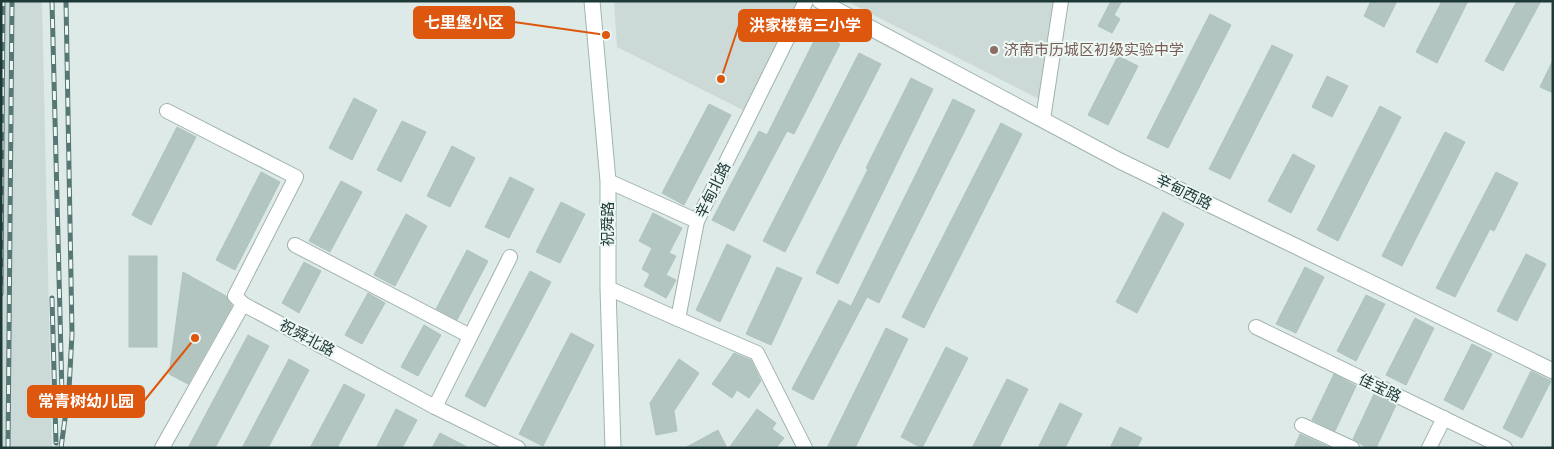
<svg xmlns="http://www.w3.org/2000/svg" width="1554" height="449" font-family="'PT Sans Narrow','Noto Sans SC',sans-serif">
<rect width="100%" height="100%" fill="#ddeae7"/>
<g fill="#cbdad6">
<path d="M1,1H42L52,448H1Z"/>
<path d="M614,1H801L745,111L617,47Z"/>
<path d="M846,1H1054L1039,99Z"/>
</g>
<g fill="#b2c5c0" stroke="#afc4bf">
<path d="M1111,1H1122L1114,15L1120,19L1112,33L1098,26Z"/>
<path d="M1371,1H1397L1384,27L1364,16Z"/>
<path d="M1442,1H1468L1437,63L1416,52Z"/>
<path d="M1517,1H1541L1503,71L1485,61Z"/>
<path d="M1210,14L1231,25L1168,148L1147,138Z"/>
<path d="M818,33L840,44L794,134L787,131L734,231L712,220L759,131L767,135Z"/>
<path d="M1272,45L1293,55L1230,179L1209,169Z"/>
<path d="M859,53L881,64L785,252L763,241Z"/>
<path d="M1118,56L1138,66L1108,125L1088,115Z"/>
<path d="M1553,60V93L1540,87Z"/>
<path d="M1327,76L1348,86L1332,117L1312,107Z"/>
<path d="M911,78L933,89L838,284L816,273L868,169L866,168Z"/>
<path d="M354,98L377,110L352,160L329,148Z"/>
<path d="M953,99L975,110L879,303L867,297L813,400L792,389L839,300L851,306Z"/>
<path d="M709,104L731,115L684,205L662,193Z"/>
<path d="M1380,106L1401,117L1338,241L1317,230Z"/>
<path d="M402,121L426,132L401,182L377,170Z"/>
<path d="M1001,123L1022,134L924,328L902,317Z"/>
<path d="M177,127L196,137L151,225L132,215Z"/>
<path d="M1445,132L1465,142L1402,266L1382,256Z"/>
<path d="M452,146L475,158L450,207L427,196Z"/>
<path d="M1293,154L1315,166L1291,213L1268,201Z"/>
<path d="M261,172L280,182L235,270L216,260Z"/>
<path d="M1496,172L1518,183L1494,231L1490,229L1455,297L1436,288Z"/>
<path d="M510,177L534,189L509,238L485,227Z"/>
<path d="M341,181L362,192L330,252L309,241Z"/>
<path d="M561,202L585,214L560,263L536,252Z"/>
<path d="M1163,212L1184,224L1137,313L1116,302Z"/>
<path d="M653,213L682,228L669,253L676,256L666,275L676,280L666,298L644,286L650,274L642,269L652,248L639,241Z"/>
<path d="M406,214L427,226L395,286L374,275Z"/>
<path d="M727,244L751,256L720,322L696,310Z"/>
<path d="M467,250L488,261L457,320L436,309Z"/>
<path d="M1526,254L1546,264L1517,321L1497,311Z"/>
<rect x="129" y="256" width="28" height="91"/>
<path d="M304,262L321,271L299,313L282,303Z"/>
<path d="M777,267L802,278L771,345L746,334Z"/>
<path d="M1305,267L1324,277L1296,333L1276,324Z"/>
<path d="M530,271L551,282L485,407L465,396Z"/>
<path d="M183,272L226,296L232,306L188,384L169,374Z"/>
<path d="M368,293L385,303L362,344L345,335Z"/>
<path d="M1366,295L1385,304L1356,361L1337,351Z"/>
<path d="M1415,318L1434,328L1406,385L1386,375Z"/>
<path d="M424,325L441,335L418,376L401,367Z"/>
<path d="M886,328L908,339L855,448H827Z"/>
<path d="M571,333L594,345L543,446L519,434Z"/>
<path d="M248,335L269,346L215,448H188Z"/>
<path d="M1472,344L1492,354L1463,410L1444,400Z"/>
<path d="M946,347L968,358L922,448L901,437Z"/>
<path d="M734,353L751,360L761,381L749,398L737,390L732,398L712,384Z"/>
<path d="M289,359L309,370L268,448H242Z"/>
<path d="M679,359L699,373L674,411L677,431L656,435L650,403Z"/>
<path d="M1531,371L1551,381L1522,438L1503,428Z"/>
<path d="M1334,374L1356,386L1335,431L1312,420Z"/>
<path d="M1007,379L1028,389L999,448H972Z"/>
<path d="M344,384L365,395L337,448H310Z"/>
<path d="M1374,394L1396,405L1376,448H1367L1353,439Z"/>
<path d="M1060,403L1082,414L1065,448H1038Z"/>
<path d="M396,409L417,420L402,448H376Z"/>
<path d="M757,409L776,423L772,429L784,438L776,448H729Z"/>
<path d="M1120,427L1142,438L1137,448H1110Z"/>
<path d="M718,430L727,448H685Z"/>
<path d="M440,433L469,448H432Z"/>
<path d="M1300,434L1331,448H1294Z"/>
</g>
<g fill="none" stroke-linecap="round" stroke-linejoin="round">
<defs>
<g id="minor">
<path d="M167,111L296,177L235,296L243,304"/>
<path d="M1043,119L1061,1"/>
<path d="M608,181L697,221"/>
<path d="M295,245L470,336"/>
<path d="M608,288L678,319L697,221L806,1"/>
<path d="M678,319L757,353L805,448"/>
<path d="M1256,327L1505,448"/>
<path d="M435,407L510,257"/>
<path d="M1302,425L1352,448"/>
<path d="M162,448L243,304L435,407L518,448"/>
<path d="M1429,448L1444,418"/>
</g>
<path id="tertiary" d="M820,1L1120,161L1553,371"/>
<path id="secondary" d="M592,1L608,181V288L613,448"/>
</defs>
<use href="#minor" stroke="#a0b2af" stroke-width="16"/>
<use href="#tertiary" stroke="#a0b2af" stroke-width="17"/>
<use href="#secondary" stroke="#9bb7b2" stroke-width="17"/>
<use href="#minor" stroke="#fff" stroke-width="14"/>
<use href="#tertiary" stroke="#fff" stroke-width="15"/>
<use href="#secondary" stroke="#fff" stroke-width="15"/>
<defs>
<g id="rail">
<path d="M52,1L62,394"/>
<path d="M1,294L3,1"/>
<path d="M52,298L56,443"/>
<path d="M8,448L12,1"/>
<path d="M61,448L69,389L72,334L66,1"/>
</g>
</defs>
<use href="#rail" stroke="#577774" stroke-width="5"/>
<use href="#rail" stroke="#edf7f4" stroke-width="3" stroke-dasharray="9" stroke-linecap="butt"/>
</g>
<circle fill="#8d6e63" stroke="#edf7f4" stroke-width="2" cx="994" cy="50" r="5"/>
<g text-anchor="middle" stroke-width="4" stroke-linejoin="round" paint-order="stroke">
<g font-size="15" fill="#785e54" stroke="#edf7f4" text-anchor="start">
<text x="1004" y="55">济南市历城区初级实验中学</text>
</g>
<g font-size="15" fill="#1e3a38" stroke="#edf7f4">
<text transform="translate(713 190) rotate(-64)" y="5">辛甸北路</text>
<text transform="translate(1184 192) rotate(26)" y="5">辛甸西路</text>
<text transform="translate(608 224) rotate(-90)" y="5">祝舜路</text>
<text transform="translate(307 338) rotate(28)" y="5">祝舜北路</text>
<text transform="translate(1380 388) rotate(26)" y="5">佳宝路</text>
</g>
</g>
<path fill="none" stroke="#de570e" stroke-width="2" d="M606 35L514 22M721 79L739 25M195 338L144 401"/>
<g fill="#de570e" stroke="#edf7f4" stroke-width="2">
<circle cx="606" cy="35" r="5"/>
<circle cx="721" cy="79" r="5"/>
<circle cx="195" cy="338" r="5"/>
</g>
<g fill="#de570e" stroke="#de570e" stroke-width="2">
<rect x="414" y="7" width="100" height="31" rx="5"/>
<rect x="739" y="10" width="132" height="31" rx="5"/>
<rect x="28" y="386" width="116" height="31" rx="5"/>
</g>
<g font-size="16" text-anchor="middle" font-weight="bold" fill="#fff">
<text x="464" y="28">七里堡小区</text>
<text x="805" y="31">洪家楼第三小学</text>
<text x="86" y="407">常青树幼儿园</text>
</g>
<rect width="1554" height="449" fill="none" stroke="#1e3a38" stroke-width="5"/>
</svg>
